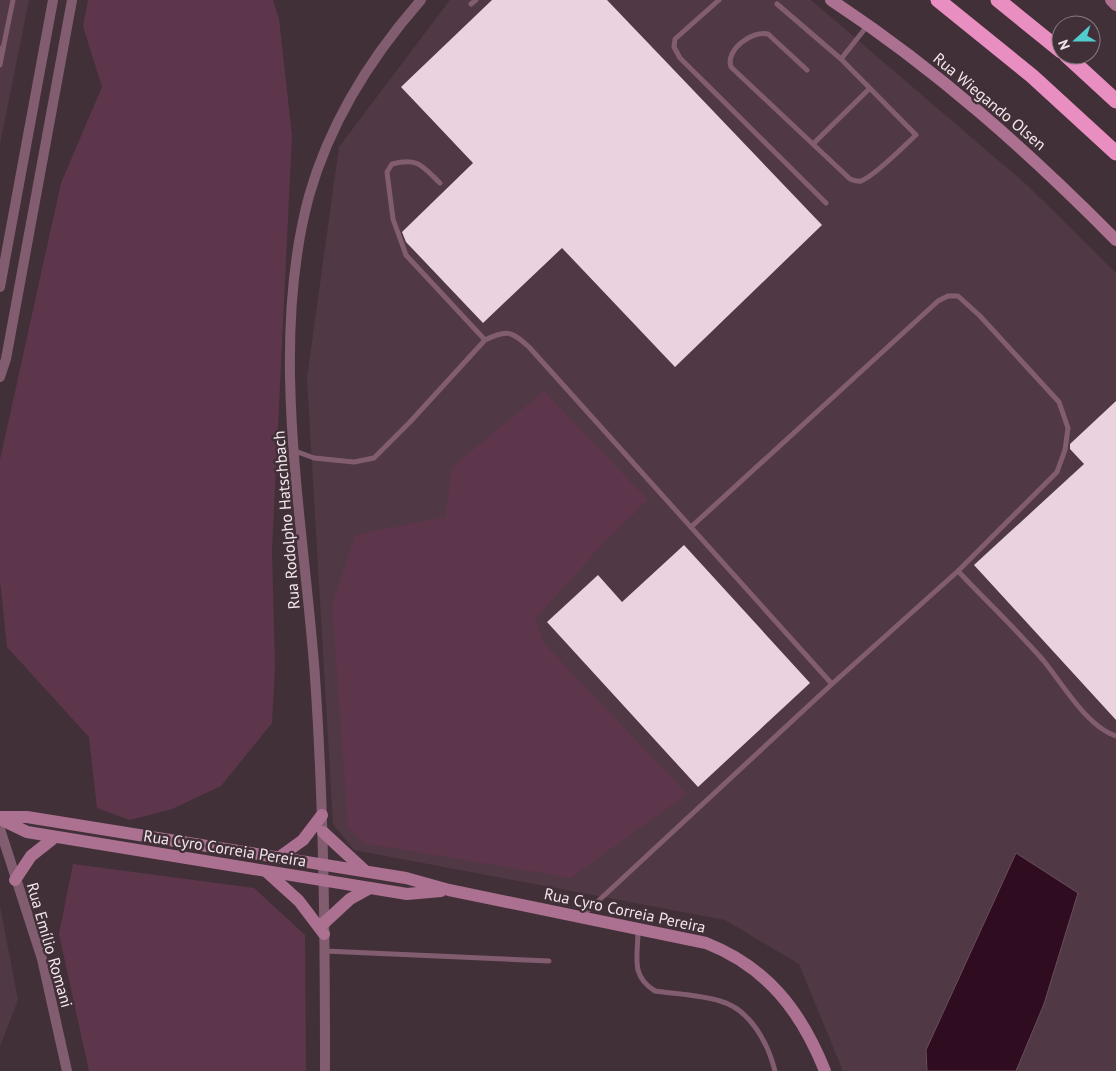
<svg xmlns="http://www.w3.org/2000/svg" width="1116" height="1071" font-family="'PT Sans',sans-serif">
<rect width="100%" height="100%" fill="#423039"/>
<g fill="#503844">
<path d="M0,0H29L0,144Z"/>
<path d="M450,0H811L1027,185L1116,273V1071H843L799,964L725,920L354,850L333,824L307,378L339,147Z"/>
<path d="M0,906L18,1000L0,1046Z"/>
</g>
<g fill="#5d364b">
<path d="M88,0H273L279,19L292,136L272,550L275,666L272,723L221,786L172,809L130,820L97,808L89,737L7,647L0,581V460L61,183L102,87L83,26Z"/>
<path d="M544,391L648,500L601,546L535,619L544,643L687,794L571,878L364,843L348,828L332,605L355,535L445,517L452,467Z"/>
<path d="M73,864L254,888L305,935L306,1071H89L59,934Z"/>
</g>
<path fill="#300c21" stroke="#6a4d5e" d="M1016,853L1078,893L1044,1004L1016,1071H927L926,1050Z"/>
<g fill="#ead2de">
<path d="M492,0H607L822,225L675,367L562,248L483,323L406,242L402,232L473,163L401,87Z"/>
<path d="M1116,401V720L974,565L1084,464L1070,449V444Z"/>
<path d="M684,545L810,683L698,787L547,622L598,575L622,602Z"/>
</g>
<g fill="none" stroke-linecap="round" stroke-linejoin="round">
<g stroke="#825d70" stroke-width="5">
<path d="M719,0L675,39L674,47L680,58L826,203"/>
<path d="M471,4L476,0"/>
<path d="M777,4L841,59L916,135C904,146 875,176 861,181C857,182 853,180 850,179L731,67C725,50 752,30 768,34L807,70"/>
<path d="M0,48L3,49L13,0"/>
<path d="M841,59L868,25"/>
<path d="M0,65L3,49"/>
<path d="M813,144L869,89"/>
<path d="M440,183C422,166 418,157 392,164L387,172L393,219L406,255L485,340"/>
<path d="M295,451L314,458L354,462L374,458L410,422L485,340C507,329 511,331 529,347L832,684"/>
<path d="M958,571C986,601 1016,629 1043,660C1062,683 1087,727 1116,736"/>
<path d="M582,916L832,684L958,571L1057,472L1065,450L1068,428L1059,402L980,316L958,296H948L938,301L691,527"/>
<path d="M638,931C638,956 630,976 655,991C676,994 700,995 720,1001C750,1009 768,1043 775,1071"/>
<path d="M325,951L549,961"/>
</g>
<g stroke="#825d70" stroke-width="10">
<path d="M0,287L53,0"/>
<path d="M0,377L6,359L72,0"/>
<path d="M0,829L42,959L67,1071"/>
<path d="M325,1071C325,939 324,808 315,677C304,522 268,348 309,196C330,122 371,57 421,0"/>
</g>
<g stroke="#ac7191" stroke-width="12">
<path d="M831,0C936,69 1028,151 1116,240"/>
<path d="M1111,0L1116,5"/>
<path d="M0,817H27L406,878L449,890L706,943C767,967 801,1011 825,1071"/>
<path d="M0,819L27,832L407,894L441,891"/>
<path d="M323,832L364,870"/>
<path d="M278,858L303,840L322,815"/>
<path d="M267,872L299,901L324,934"/>
<path d="M15,880L31,856L55,837"/>
<path d="M324,923L350,899L370,888"/>
</g>
<g stroke="#e98ec0" stroke-width="15">
<path d="M938,0L1032,76L1116,153"/>
<path d="M998,0L1061,51"/>
<path d="M1066,55L1116,101"/>
</g>
</g>
<g text-anchor="middle" stroke-width="5" stroke-linejoin="round" paint-order="stroke">
<g font-size="16" fill="#f2e6ec" stroke="#423039">
<text transform="translate(990 101) rotate(40)" y="6">Rua Wiegando Olsen</text>
<text transform="translate(286 520) rotate(-95)" y="6">Rua Rodolpho Hatschbach</text>
<text transform="translate(225 848) rotate(9)" y="6">Rua Cyro Correia Pereira</text>
<text transform="translate(625 910) rotate(12)" y="6">Rua Cyro Correia Pereira</text>
<text transform="translate(50 945) rotate(74)" y="6">Rua Emílio Romani</text>
</g>
</g>
<g transform="translate(1076 40) rotate(249)"><circle r="24" fill="#423039" stroke="#887981"/>
<path d="M0-4L9 19L0 12L-9 19Z" fill="#52cdcf"/>
<text y="-8" font-size="14" font-weight="bold" text-anchor="middle" fill="#f2e6ec">N</text>
</g>
</svg>
